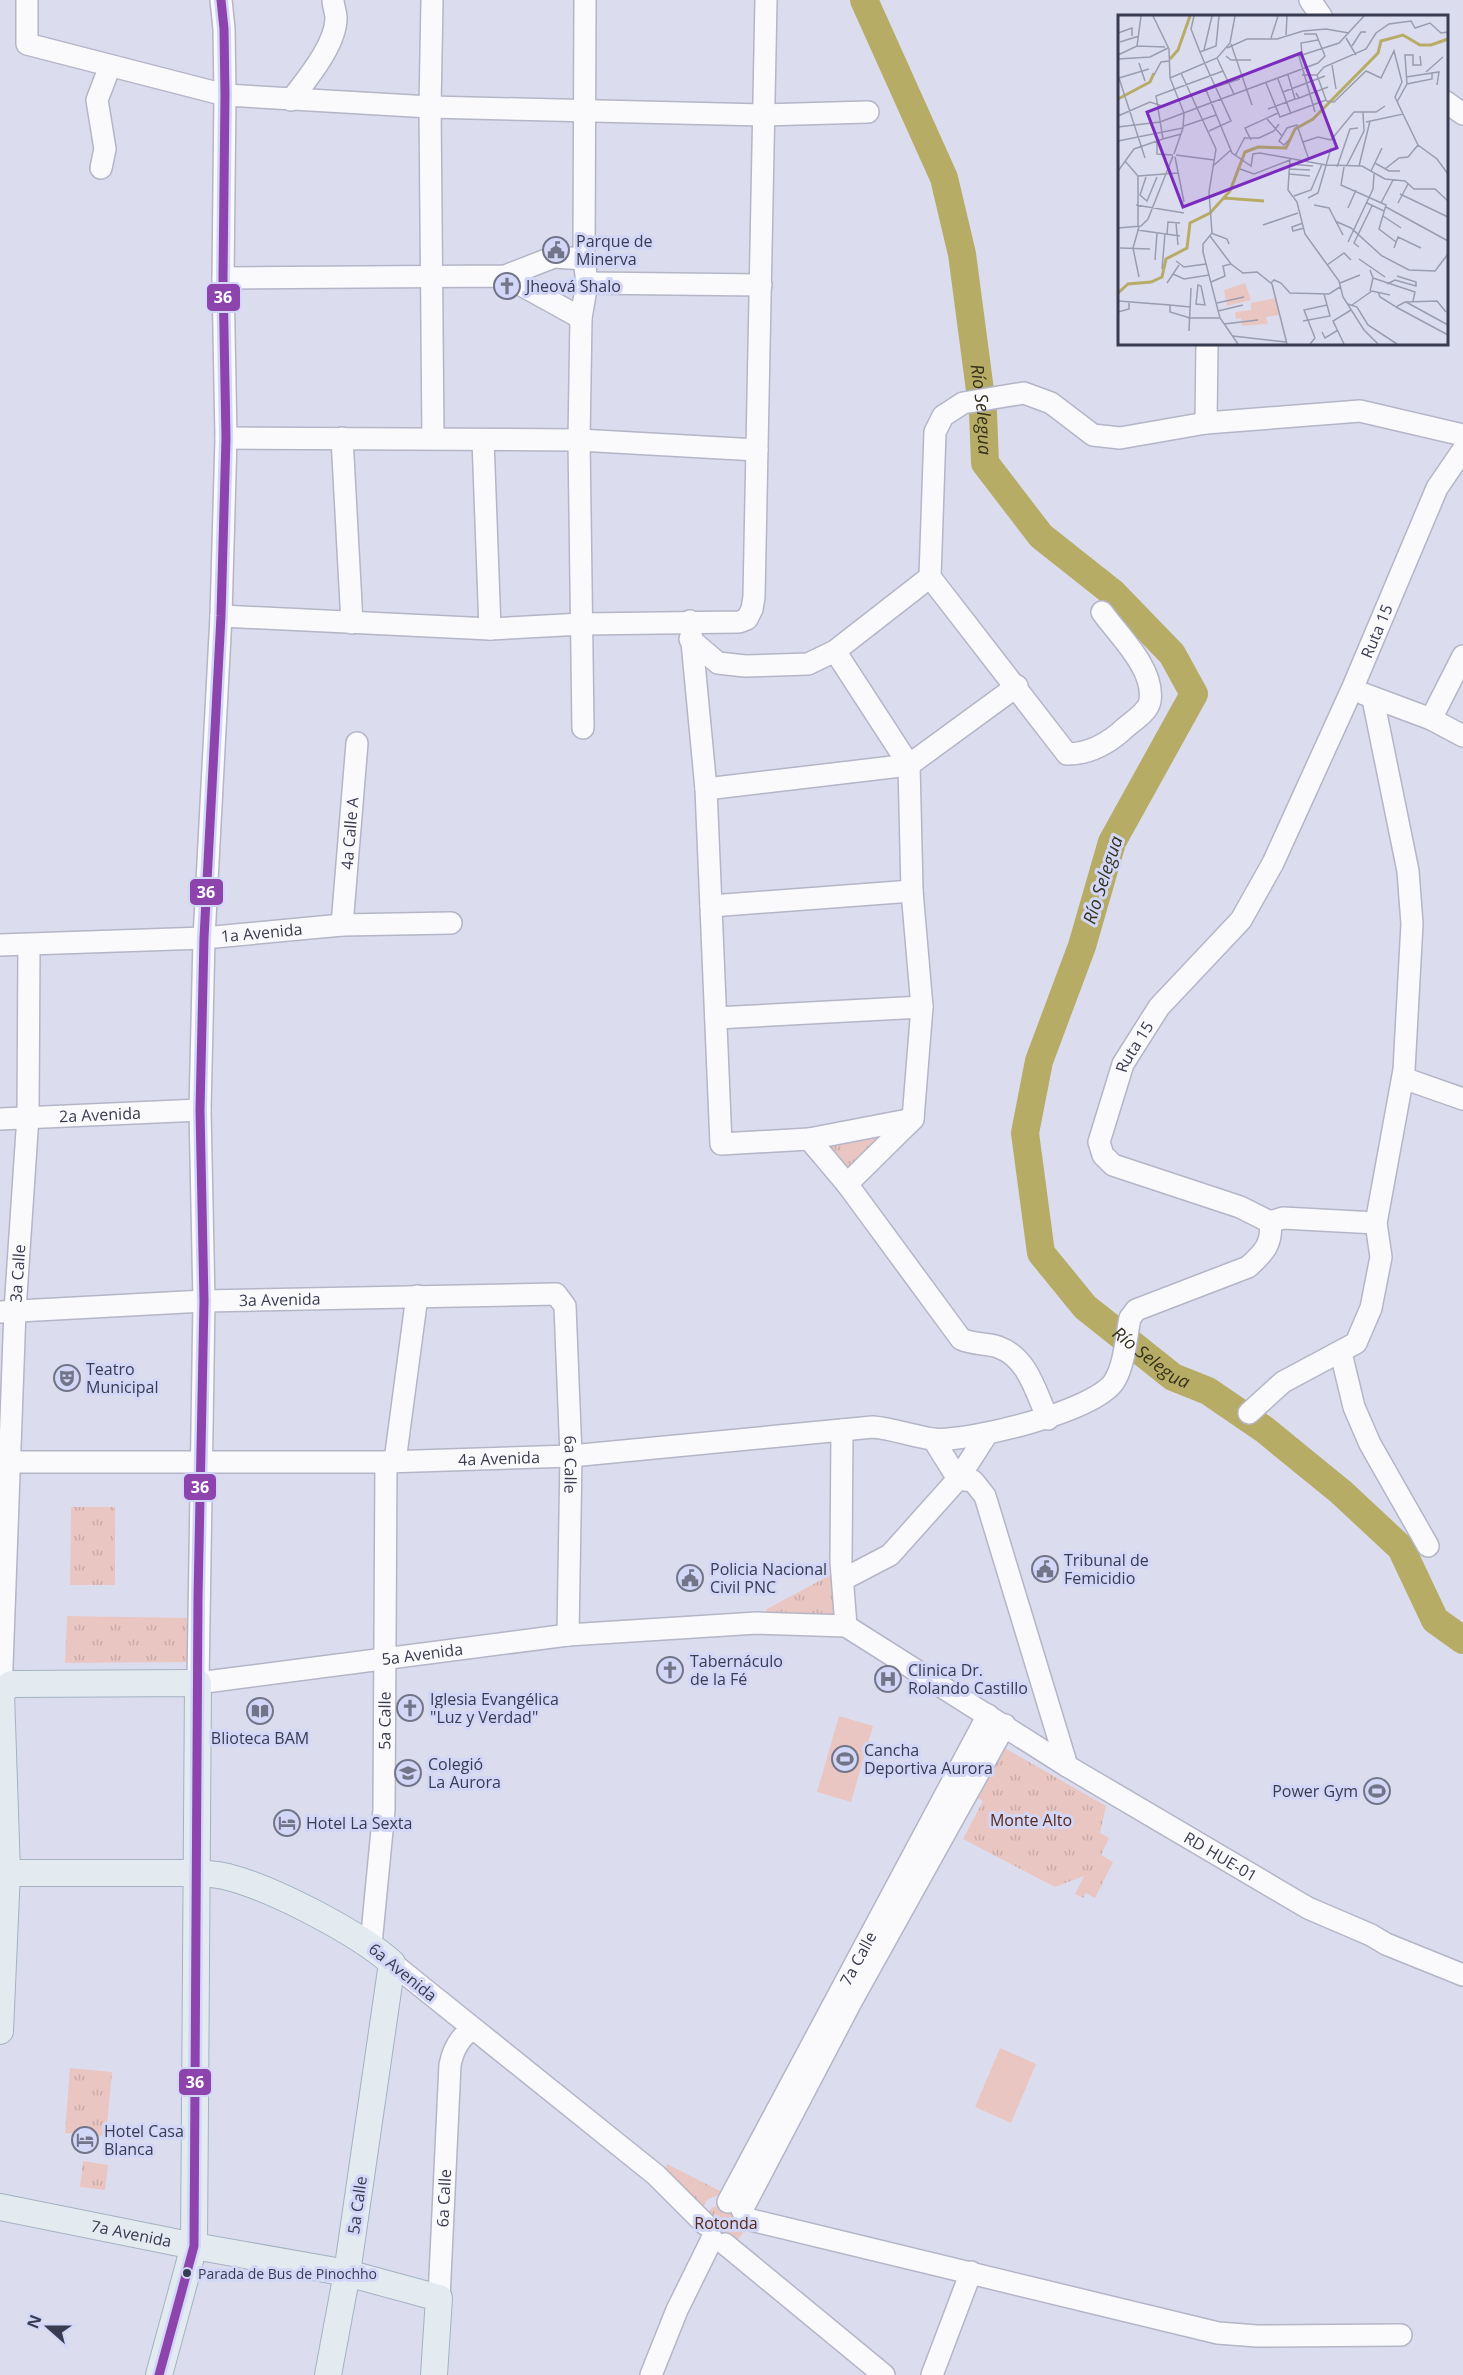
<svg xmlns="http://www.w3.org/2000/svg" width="1463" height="2375" font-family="'Open Sans',sans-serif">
<defs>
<pattern id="grass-tufts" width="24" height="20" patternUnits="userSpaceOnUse" patternTransform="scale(1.5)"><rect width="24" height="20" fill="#eac6c2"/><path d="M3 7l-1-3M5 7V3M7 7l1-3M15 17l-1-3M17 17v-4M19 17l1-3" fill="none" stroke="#c9aba8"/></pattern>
</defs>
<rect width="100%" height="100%" fill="#dbddef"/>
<g fill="url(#grass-tufts)">
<path d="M886,1131L847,1179L820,1141Z"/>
<path d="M71,1507H115V1585H70Z"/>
<path d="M834,1573L839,1618L762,1619L767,1609Z"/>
<path d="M67,1616L190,1618V1662L65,1663Z"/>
<path d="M1001,1746L1106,1806L1100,1833L1109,1838L1101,1855L1113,1862L1095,1898L1086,1893L1083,1898L1075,1894L1084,1876L1055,1887L963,1839L983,1801L974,1796Z"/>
<path d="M70,2068L112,2072L106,2136L65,2133Z"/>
<path d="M83,2161L108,2165L105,2190L80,2187Z"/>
<path d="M667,2164L724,2193L708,2199L701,2210L662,2176Z"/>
<path d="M725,2202L747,2227L737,2241L716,2242L707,2214L712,2208Z"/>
</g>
<g fill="#eac6c2">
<path d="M839,1716L873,1726L851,1802L817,1792Z"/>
<path d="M1000,2048L1036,2064L1011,2123L975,2107Z"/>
</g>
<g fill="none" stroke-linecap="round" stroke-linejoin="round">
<path stroke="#b7ac66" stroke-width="28" id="s1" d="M864,0L944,178L962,254L983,413L985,463L1041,536L1113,593L1172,654L1194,694L1112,842L1082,946L1039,1061L1025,1133L1041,1253L1085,1307L1173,1377L1208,1391L1265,1430L1341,1492L1401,1548L1435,1620L1463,1640"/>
<defs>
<g id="minor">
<path d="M27,0V44L225,95L430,107L763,115L868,112"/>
<path id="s2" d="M221,0L224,29L225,95L223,278L226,438L221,616L204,938L200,1110L204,1301L198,1683L568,1635L757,1623L846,1626"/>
<path d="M432,0L430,107L433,438"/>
<path d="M1310,0L1321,16"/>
<path d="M291,100C306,80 336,45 336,18C336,12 333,6 333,0"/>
<path d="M1446,102L1463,114"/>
<path d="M101,168L105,149L97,100L110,66"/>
<path d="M584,259L585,0"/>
<path d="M223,278L505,276L554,257L584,259L587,283L581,318L505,276"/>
<path d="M587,283L761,285"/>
<path d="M581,318L579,440L583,728"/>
<path d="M1206,423L1207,344"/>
<path d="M226,438L579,440L757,450"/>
<path d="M342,438L352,623"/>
<path d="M483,440L490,629"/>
<path d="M1102,612C1119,636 1155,669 1150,701C1148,712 1133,721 1125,728C1109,743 1091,754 1067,754L930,577L935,432L943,416L963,403L1024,393L1051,403L1093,435L1120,438L1206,423L1360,411L1463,435"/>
<path d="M221,616L490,629L582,624L739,622L747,619L752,609L754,597L766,0"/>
<path d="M690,621L706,789L721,1144L809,1139L913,1119"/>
<path d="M690,639L718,663L745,666L808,664L835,651L930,577"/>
<path d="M835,651L909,765L912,891L922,1007L913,1119L847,1184"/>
<path d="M1364,694L1431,719L1463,736"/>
<path d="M1431,719L1463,656"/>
<path d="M706,789L909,765L1017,686"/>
<path d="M711,906L912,891"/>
<path id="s3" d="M342,925L357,743"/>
<path id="s4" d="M0,945L204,938L342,925L451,923"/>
<path d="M716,1018L922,1007"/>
<path d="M1403,1078L1463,1099"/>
<path id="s5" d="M0,1119L200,1110"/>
<path d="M809,1139L847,1184L961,1339C974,1345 987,1343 998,1347C1028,1357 1036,1393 1048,1419"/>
<path d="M1270,1222L1283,1218L1376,1223"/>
<path id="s6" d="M0,1312L204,1301L556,1294L565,1306L571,1456L568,1635"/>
<path d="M1341,1353L1354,1407L1370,1444L1428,1546"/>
<path d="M1249,1413L1283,1382L1356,1343L1371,1308L1381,1257L1376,1223L1404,1070L1412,924L1408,871L1373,699"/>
<path d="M842,1430L841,1562L846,1626"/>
<path d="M933,1439L958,1479"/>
<path d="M395,1461L417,1296"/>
<path id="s7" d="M9,1462H386L571,1456L873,1427C894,1429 912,1436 932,1439C966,1443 1098,1411 1115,1380C1125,1363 1126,1337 1130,1318L1136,1310L1248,1267C1264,1253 1273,1243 1270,1222L1240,1207L1113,1165L1103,1155L1099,1142L1123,1064L1159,1007L1241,920L1273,863L1353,687L1437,488L1463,450"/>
<path d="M958,1479L973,1481L985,1496L1067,1766"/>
<path d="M844,1579L890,1555L958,1479L987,1434"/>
<path id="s8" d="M846,1626L1067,1766L1308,1908L1371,1935L1386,1944L1463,1975"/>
<path id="s9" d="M1,1693L15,1310L28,1116L29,946"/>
<path id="s10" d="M371,1944L384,1810L386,1462"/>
<path d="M392,1963L656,2175L705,2224"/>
<path id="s11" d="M728,2202L988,1715"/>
<path d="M742,2210L851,2002L1005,1725"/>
<path d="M747,2219L1218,2333L1257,2336L1401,2335"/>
<path d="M725,2244L884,2375"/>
<path id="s12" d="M439,2298L450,2065C453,2050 459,2037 473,2029"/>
<path d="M651,2375L677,2310L712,2239"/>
<path d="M932,2375L971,2272"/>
</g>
<g id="major">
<path d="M0,1693L11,1684L198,1683L194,2246L159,2375"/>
<path d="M0,1873H196C207,1874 218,1874 228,1877C274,1889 357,1932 392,1963L347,2273L328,2375"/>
<path d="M0,2031L7,1872L1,1693"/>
<path id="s13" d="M0,2207L194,2246L347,2273L439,2298L434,2375"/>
</g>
</defs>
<use href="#minor" stroke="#b4b5c7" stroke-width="24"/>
<use href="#major" stroke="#a3b2c0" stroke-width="28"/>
<use href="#minor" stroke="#fafafd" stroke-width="21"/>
<use href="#major" stroke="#e3ebf1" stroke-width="26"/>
<defs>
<path id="bus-1" d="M159,2375L194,2246L198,1597L204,1301L200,1110L204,938L221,616L226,438L223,278L225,95L224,29L221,0"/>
</defs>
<use href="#bus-1" stroke="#d3d7f7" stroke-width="14"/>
<use href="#bus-1" stroke="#8e44ad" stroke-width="9"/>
</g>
<defs>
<symbol id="civic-ring" viewBox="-11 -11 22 22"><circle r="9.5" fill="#d3d7f7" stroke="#727488" stroke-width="1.5"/><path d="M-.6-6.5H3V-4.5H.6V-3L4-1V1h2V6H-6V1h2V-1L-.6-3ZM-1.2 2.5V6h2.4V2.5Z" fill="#727488"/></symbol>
<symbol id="church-ring" viewBox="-11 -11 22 22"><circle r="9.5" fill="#d3d7f7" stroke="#727488" stroke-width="1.5"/><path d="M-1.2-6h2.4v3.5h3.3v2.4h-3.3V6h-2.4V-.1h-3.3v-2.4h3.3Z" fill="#727488"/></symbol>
<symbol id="theatre-ring" viewBox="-11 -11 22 22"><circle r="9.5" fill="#d3d7f7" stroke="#727488" stroke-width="1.5"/><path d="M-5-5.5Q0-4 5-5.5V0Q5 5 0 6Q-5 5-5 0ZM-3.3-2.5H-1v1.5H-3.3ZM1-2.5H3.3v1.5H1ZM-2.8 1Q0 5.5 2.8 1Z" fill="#727488"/></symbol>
<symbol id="hospital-ring" viewBox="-11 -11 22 22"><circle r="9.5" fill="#d3d7f7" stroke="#727488" stroke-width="1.5"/><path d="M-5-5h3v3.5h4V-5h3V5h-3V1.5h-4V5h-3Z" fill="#727488"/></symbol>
<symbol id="library-ring" viewBox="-11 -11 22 22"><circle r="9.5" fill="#d3d7f7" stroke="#727488" stroke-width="1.5"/><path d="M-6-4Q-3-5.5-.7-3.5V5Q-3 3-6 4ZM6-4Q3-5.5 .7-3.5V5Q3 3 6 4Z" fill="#727488"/></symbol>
<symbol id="stadium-ring" viewBox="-11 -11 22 22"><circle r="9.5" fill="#d3d7f7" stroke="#727488" stroke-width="1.5"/><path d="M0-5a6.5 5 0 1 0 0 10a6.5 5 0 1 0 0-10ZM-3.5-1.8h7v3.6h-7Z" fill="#727488"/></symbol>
<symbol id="university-ring" viewBox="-11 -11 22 22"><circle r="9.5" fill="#d3d7f7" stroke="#727488" stroke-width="1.5"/><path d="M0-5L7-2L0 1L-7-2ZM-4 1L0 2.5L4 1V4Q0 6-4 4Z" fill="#727488"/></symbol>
<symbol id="hotel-ring" viewBox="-11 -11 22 22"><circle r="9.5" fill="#d3d7f7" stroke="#727488" stroke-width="1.5"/><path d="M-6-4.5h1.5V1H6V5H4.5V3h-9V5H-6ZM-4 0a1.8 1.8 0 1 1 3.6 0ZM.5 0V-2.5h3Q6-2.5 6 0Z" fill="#727488"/></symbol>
</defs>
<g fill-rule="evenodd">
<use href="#civic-ring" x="541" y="235" width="30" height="30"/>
<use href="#church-ring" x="492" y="271" width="30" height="30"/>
<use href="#theatre-ring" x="52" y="1363" width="30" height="30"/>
<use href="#civic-ring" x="1030" y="1554" width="30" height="30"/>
<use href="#civic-ring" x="675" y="1563" width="30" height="30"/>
<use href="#church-ring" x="655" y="1655" width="30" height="30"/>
<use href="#hospital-ring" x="873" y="1664" width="30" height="30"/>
<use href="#church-ring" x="395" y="1693" width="30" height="30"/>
<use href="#library-ring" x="245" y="1696" width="30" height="30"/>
<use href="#stadium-ring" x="830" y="1744" width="30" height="30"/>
<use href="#university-ring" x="393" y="1758" width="30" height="30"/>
<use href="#stadium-ring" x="1362" y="1776" width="30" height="30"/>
<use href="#hotel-ring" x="272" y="1808" width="30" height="30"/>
<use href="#hotel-ring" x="70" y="2125" width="30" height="30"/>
</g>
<circle fill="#393b50" stroke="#d3d7f7" stroke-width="2" cx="187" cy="2273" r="5"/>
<g text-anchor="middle" stroke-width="6" stroke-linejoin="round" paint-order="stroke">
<g font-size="14" fill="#393b50" stroke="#d3d7f7" text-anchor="start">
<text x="198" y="2279">Parada de Bus de Pinochho</text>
</g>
<g font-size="16" fill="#393b50" stroke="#d3d7f7" text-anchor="start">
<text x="576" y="247">Parque de<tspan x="576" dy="18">Minerva</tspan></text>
<text x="526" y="292">Jheová Shalo</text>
<text x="86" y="1375">Teatro<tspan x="86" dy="18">Municipal</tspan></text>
<text x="1064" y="1566">Tribunal de<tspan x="1064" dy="18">Femicidio</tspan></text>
<text x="710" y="1575">Policia Nacional<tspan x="710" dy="18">Civil PNC</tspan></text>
<text x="690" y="1667">Tabernáculo<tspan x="690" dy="18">de la Fé</tspan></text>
<text x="908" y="1676">Clinica Dr.<tspan x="908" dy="18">Rolando Castillo</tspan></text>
<text x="430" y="1705">Iglesia Evangélica<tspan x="430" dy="18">"Luz y Verdad"</tspan></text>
<text x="260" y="1744" text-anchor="middle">Blioteca BAM</text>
<text x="864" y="1756">Cancha<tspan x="864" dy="18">Deportiva Aurora</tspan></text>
<text x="428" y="1770">Colegió<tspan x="428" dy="18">La Aurora</tspan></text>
<text x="1358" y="1797" text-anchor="end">Power Gym</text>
<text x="306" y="1829">Hotel La Sexta</text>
<text x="104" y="2137">Hotel Casa<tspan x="104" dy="18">Blanca</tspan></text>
</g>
<g font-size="16" fill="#393b50" stroke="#d3d7f7">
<text dy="6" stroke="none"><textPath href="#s7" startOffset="2152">Ruta 15</textPath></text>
<text dy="6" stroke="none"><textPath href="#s3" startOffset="92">4a Calle A</textPath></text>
<text dy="6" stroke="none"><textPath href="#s4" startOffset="262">1a Avenida</textPath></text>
<text dy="6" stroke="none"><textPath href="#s7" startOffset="1666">Ruta 15</textPath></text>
<text dy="6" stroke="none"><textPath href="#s5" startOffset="100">2a Avenida</textPath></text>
<text dy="6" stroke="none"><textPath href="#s9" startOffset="420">3a Calle</textPath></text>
<text dy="6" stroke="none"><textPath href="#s6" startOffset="280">3a Avenida</textPath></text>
<text dy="6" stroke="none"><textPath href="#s7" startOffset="490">4a Avenida</textPath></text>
<text dy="6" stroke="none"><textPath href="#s6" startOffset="730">6a Calle</textPath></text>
<text dy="6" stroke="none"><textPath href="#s2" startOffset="1910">5a Avenida</textPath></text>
<text dy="6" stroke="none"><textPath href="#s10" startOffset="224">5a Calle</textPath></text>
<text dy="6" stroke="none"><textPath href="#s8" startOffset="440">RD HUE-01</textPath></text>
<text dy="6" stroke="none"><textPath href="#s11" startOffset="276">7a Calle</textPath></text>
<text transform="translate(403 1972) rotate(39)" y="6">6a Avenida</text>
<text dy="6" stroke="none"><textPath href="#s12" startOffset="100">6a Calle</textPath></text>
<text transform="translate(357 2205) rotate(-82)" y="6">5a Calle</text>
<text dy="6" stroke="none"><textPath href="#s13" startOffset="134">7a Avenida</textPath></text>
</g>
<g font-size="16" fill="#562817" stroke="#d3d7f7">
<text x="1031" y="1826">Monte Alto</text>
<text x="726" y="2229">Rotonda</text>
</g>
<g font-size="18" font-style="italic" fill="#35311b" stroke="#d3d7f7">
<text dy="6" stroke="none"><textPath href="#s1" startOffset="430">Río Selegua</textPath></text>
<text transform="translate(1103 880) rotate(-72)" y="6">Río Selegua</text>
<text dy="6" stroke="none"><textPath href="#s1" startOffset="1546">Río Selegua</textPath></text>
</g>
</g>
<g transform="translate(1118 15)">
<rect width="330" height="330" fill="#dbddef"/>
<path d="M127,268L133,285L109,291L106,275ZM158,283L161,300L148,302L150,309L124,311L123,303L118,304L117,297L133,295V288Z" fill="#eac6c2"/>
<path fill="none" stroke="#b7ac66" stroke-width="3" d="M52,44L60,35L72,1M0,84L32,67L36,58M106,183L146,186M0,278L10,269L33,267L44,262L48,244L69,233L72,208L92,198L112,176L127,137L140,132L168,133L177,114L195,104L260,38L263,26L285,20L302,30H313L330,24"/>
<path fill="none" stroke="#9a9caf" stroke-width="1.5" d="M35,1L51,34L52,63M76,1L73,14L82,37M0,18L14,13V21M168,20L169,1M153,23L160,1M228,23L238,40M2,27L21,21M113,29L134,90M19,31L23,1M234,31L243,17H248M109,33L129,24H159L185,16L208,14L231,18M86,35L94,1M0,40L19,31L47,32M184,40L183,28L200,25M108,41L113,45H133M0,44L32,42L50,33M21,48L27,66M87,49L113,106L91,116M87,49L82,37L98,31L101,1M214,50L218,74M105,56L116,79M308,57L325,42M0,60L27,143M36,60L43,47L51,46M170,60L177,84L181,83L178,78M199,60L206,52L248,34L258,18L271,9L293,6L297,13L312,8L323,18L330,17M288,62L321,57L319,70M1,63L31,54M160,64L173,99M148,68L162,102L208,85L199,60H184M289,69L287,40H295V50H303L302,41M88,75L114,138L133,151L135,139L142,138L208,150L244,151L267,164L287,166L296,174H317L330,186M165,77L207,61M73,80L122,64M181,83L210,72M208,86L216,87L248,56L263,63L276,36L284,67L277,82L285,99M279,87L289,69L314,64V57M150,94L177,84M197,97L181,41L221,28L246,1M0,101L32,87L44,91L73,80M149,104L164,121M248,107L285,99L300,130L319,144L330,159M66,111L98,100M0,112L42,107L79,93L63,58M127,123H141L156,116L161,109M45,124L63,119M133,125L127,113L160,98M171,125L166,130L161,126L169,113L179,110L191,145M0,126L65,113L66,98L52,63L99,43L112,28L117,1M39,126V139L55,140M185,127L200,122L213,125L236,97H258L267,91M98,134L79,93L200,48L207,41L198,19H186M98,134L91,177L94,218L85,229V237L102,303L120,329M56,139L65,113M58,140L96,145M117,141L127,122M57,142L66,187M172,143L170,175L179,187L187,219L221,266L225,282L246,315L260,329M7,146L20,161V212M257,148L271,156H282M172,149L195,151M95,151L113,135M241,151L252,106M219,152L232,114L240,113M226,152L223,170L268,190L261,214L278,227M228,152L246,116L245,97M122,154L136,159L172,145M171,154L192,155M267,154L281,143L290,142L300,130M0,156L16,134L45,124L38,81L105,56L99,43M253,156L264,133M171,159L192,161M20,161L60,158M28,162L22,180L29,186L39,162M282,179L330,202M176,181L193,175L204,149M190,183L200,178L213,133M249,188L266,196M263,188L275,165M280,188L290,169M18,190L66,198M196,190L211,193L225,220M268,192L330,226M230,193L238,175M265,201L283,213M217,206L233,213L264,241L291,255L317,256L330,239M58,208L60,230M185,208L174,212L175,216L186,213M145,210L180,198M0,213L23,211L30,204L55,141M19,215L62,221M93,218L109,224L111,229M49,219L50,207L62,208M92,221L113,249L125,258L139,257L154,269L169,329M230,227L255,174L256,159M241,232L236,228L254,191M2,233L32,234M276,233L280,222L303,233M241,244L267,262M37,245L39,218M58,246L66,252L88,249M209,250L226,238L233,245M44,254L47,219M55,259L66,264L91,260M21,262L15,233L21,212M255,263L297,277L295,286M93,267L107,261L105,251L113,249M49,268L61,250M153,268L156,265L163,268L172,278L211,279L222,272M222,268L242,260M269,269L277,265L298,271V267L279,261M80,270L83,271L87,290L78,289ZM252,276L255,263L252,255M260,277L262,282L278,292L287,287L319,286L328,297M0,286L52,290V297L72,303M288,287L330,310M99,288L126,282M230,289L239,292L250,310L279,329M52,290L72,292M234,290L254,276L272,280M278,292L330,320M100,296L125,290M0,297L11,294V286M70,303H102M185,306L212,301L206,279M106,309L140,305M71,316L73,273M204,317L207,323L220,315M115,321L168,327M192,329L197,323L186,295L209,290M226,329L215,306L233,295"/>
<path fill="#7b2cbf" fill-opacity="0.15" stroke="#7b2cbf" stroke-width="3" d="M183,38L219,133L65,192L29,97Z"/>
<rect width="330" height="330" fill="none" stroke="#393b50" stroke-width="3"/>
</g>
<g stroke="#d3d7f7" stroke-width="2">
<rect x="206" y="283" width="35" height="29" rx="6" fill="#8e44ad"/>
<rect x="189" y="878" width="35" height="28" rx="6" fill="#8e44ad"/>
<rect x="183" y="1473" width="34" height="28" rx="6" fill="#8e44ad"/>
<rect x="178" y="2068" width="34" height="28" rx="6" fill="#8e44ad"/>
</g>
<g font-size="16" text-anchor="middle" font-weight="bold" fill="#fff">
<text x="223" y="303">36</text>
<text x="206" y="898">36</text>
<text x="200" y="1493">36</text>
<text x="195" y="2088">36</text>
</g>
<g transform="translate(48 2327) rotate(291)" stroke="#d3d7f7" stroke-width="4.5" paint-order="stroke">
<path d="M0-4.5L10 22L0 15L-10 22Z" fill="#393b50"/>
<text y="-9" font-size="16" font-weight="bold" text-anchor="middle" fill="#393b50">N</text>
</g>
</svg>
